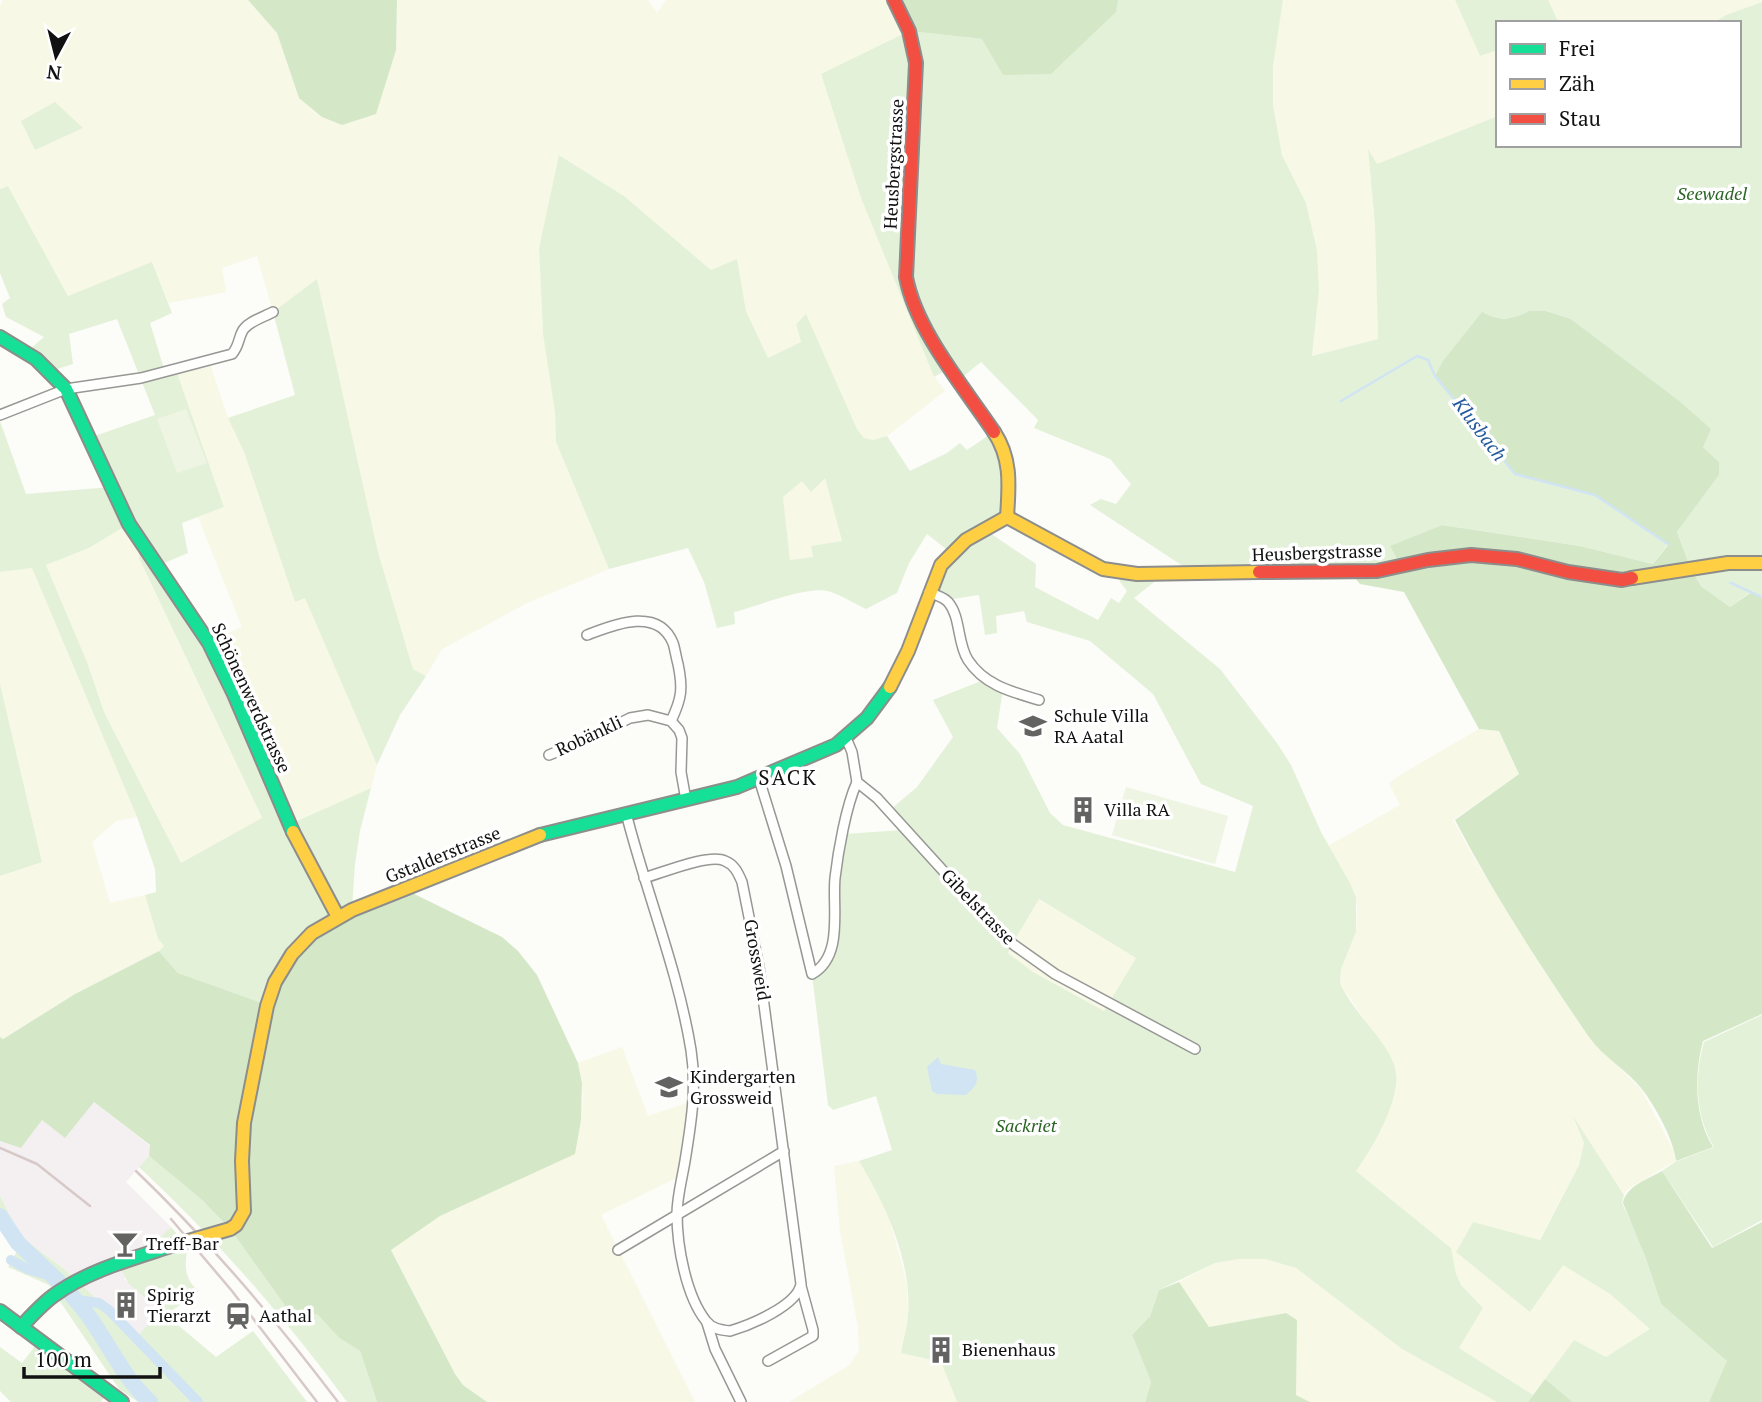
<svg xmlns="http://www.w3.org/2000/svg" width="1762" height="1402" font-family="'PT Serif',serif">
<rect width="100%" height="100%" fill="#fcfcf8"/>
<path fill="#f4f0f2" d="M94,1102L150,1146L149,1156L126,1182L171,1227L138,1257L124,1279L161,1311L136,1338L109,1310L63,1268L20,1236L0,1195V1141L21,1148L42,1120Z"/>
<g fill="#f7f8e5">
<path d="M2,0H248L277,33L299,98L396,50L397,0H648L657,13L666,0H894L909,31L821,74L861,198L934,376L945,391L887,436L873,440L864,438L857,429L806,315L796,324L801,342L768,358L746,311L737,260L712,271L624,196L560,155L539,248L543,334L555,413L556,442L609,569L527,603L442,649L426,676L413,669L378,552L317,280L273,312L257,256L222,268L226,292L169,303L152,263L68,296L8,186L0,189V4L2,3Z"/>
<path d="M1283,0H1455L1480,56L1498,50V116L1377,164L1368,151L1375,226L1378,339L1312,356L1319,291L1317,250L1306,203L1282,155L1273,105V67Z"/>
<path d="M1548,0H1762V2L1726,15L1713,23H1559Z"/>
<path d="M209,361L228,418L244,452L295,602L305,597L377,765L371,788L289,824L208,642L242,627L198,517L224,507L176,370Z"/>
<path d="M825,477L842,541L811,546L813,557L790,560L783,497L802,481L811,491Z"/>
<path d="M129,524L140,543L139,558L262,819L181,863L104,712L87,662L46,565L89,548Z"/>
<path d="M32,568L137,817L116,821L92,842L110,903L145,895L158,939L164,946L159,951L75,994L2,1039L0,1037V876L42,861L0,684V572Z"/>
<path d="M1479,729L1499,731L1519,774L1453,820L1473,856L1542,968L1592,1041L1641,1089L1674,1151L1675,1161L1628,1189L1624,1194L1575,1121L1584,1143L1579,1165L1539,1240L1473,1222L1456,1252L1530,1311L1563,1264L1610,1294L1651,1330L1606,1357L1574,1340L1533,1395L1459,1348L1483,1308L1461,1285L1456,1274L1451,1248L1356,1171L1371,1148L1389,1109L1395,1092L1396,1071L1392,1060L1340,983L1341,969L1356,932L1357,905L1351,885L1328,846L1400,805L1389,783L1405,772Z"/>
<path d="M1038,899L1136,958L1104,1011L1033,972L1008,953Z"/>
<path d="M622,1047L648,1116L693,1101L682,1175L601,1215L695,1402H487L463,1385L455,1374L391,1249L440,1216L574,1154L583,1100L582,1083L578,1063Z"/>
<path d="M859,1161L876,1190L888,1215L902,1264L907,1287L908,1316L901,1352L941,1362L957,1402H789L850,1365L859,1350L858,1327L840,1231L834,1166Z"/>
<path d="M1239,1259H1265L1296,1268L1402,1349L1497,1402H1310L1296,1395L1286,1313L1209,1327L1179,1282L1215,1263Z"/>
</g>
<g fill="#e4f1d9" fill-rule="evenodd">
<path d="M1118,0H1283L1273,67V105L1282,155L1306,203L1317,250L1319,291L1312,356L1378,339L1375,226L1368,149L1377,164L1498,116V145H1739V23H1713L1726,15L1762,2V597L1749,593L1730,607L1701,586L1691,569L1677,532L1719,475V462L1703,447L1677,399L1571,319L1546,311H1529L1512,319L1493,318L1515,474L1595,495L1668,544L1653,564L1580,546L1442,525L1391,546L1402,567L1195,574L1090,505L1101,499L1116,504L1131,484L1110,459L1034,428L1038,420L981,362L960,379L951,367L934,377L861,198L821,74L909,31L982,39L1115,12Z"/>
<path d="M1455,0H1548L1559,23H1498V50L1480,56Z"/>
<path d="M55,102L83,128L35,150L21,121Z"/>
<path d="M559,155L624,196L711,270L737,259L746,311L768,358L801,342L796,324L806,314L857,429L864,438L873,440L887,436L910,471L947,453L960,443L967,450L995,431L1002,444L1009,507L984,529L1036,564L1035,587L1098,620L1111,598L1119,603L1127,591L1120,582L1118,572L1163,575L1134,598L1220,669L1277,743L1291,765L1321,832L1351,885L1356,898V932L1341,969L1340,983C1350,1005 1369,1024 1383,1044C1389,1053 1395,1063 1396,1073C1400,1101 1372,1149 1356,1171L1451,1248L1456,1274L1461,1285L1483,1308L1459,1348L1533,1395L1528,1402H1497L1402,1349L1296,1268L1265,1259H1239L1215,1263L1159,1290L1150,1316L1132,1335L1151,1382L1145,1402H957L941,1362L901,1353C903,1340 907,1328 908,1315C912,1261 886,1206 859,1161L892,1150L876,1096L833,1110L828,1105L812,974L827,959L835,880L844,834L903,830L1011,946L1008,953L1033,972L1104,1011L1136,958L1039,899L1014,941L997,926L891,809L917,787L953,737L933,700L986,679L1003,689L997,728L1020,754L1050,813L1063,825L1235,872L1253,806L1201,784L1153,694L1090,641L1027,622L1024,611L996,616L997,633L985,635L979,595L946,600L929,592L951,553L927,534L909,563L897,593L866,609C855,604 843,596 831,592C810,584 756,607 734,612L735,624L717,628L704,582L688,548L609,569L556,442L555,413L543,334L539,248ZM825,478L842,541L811,546L813,557L790,560L783,497L802,481L811,492Z"/>
<path d="M8,186L68,296L152,262L172,313L150,323L165,372L176,370L224,507L182,523L188,553L157,566L187,606L290,824L371,788L360,831L355,864L352,910L267,1006L178,973L159,951L164,946L158,939L145,895L156,892L155,869L137,817L32,568L0,572V421L26,494L111,487L89,438L155,415L117,319L69,334L73,364L51,371L28,351L44,337L6,317L2,304L10,298L0,273V189ZM129,524L140,543L139,558L262,818L181,863L104,712L87,662L46,565L89,548Z"/>
<path d="M317,279L378,552L413,669L426,676L400,715L377,765L305,598L295,602L244,452L228,418L295,395L273,312Z"/>
<path d="M0,684L42,862L0,876Z"/>
<path d="M1762,1015V1220L1713,1247L1662,1171L1675,1162L1714,1147C1695,1115 1694,1077 1704,1042Z"/>
<path d="M1573,1116L1624,1195L1622,1203L1641,1244L1661,1304L1728,1361L1709,1402H1573L1545,1379L1574,1340L1606,1357L1650,1329L1610,1294L1563,1265L1530,1312L1456,1252L1473,1222L1540,1240L1579,1165L1584,1143Z"/>
<path d="M149,1156L202,1200L230,1229L286,1307L318,1315L339,1338L360,1351L377,1402H347C285,1317 216,1239 139,1167Z"/>
<path d="M0,1195L20,1236L63,1268L109,1310L136,1338L160,1311L128,1283L119,1265L138,1257L171,1227L188,1247C184,1264 184,1280 199,1291L166,1315L216,1357L253,1331L307,1402H138L119,1389L49,1285L8,1267L17,1251L0,1227Z"/>
<path d="M39,1341L108,1392L101,1402H11L0,1391V1347L22,1363Z"/>
</g>
<g fill="#d4e8c8">
<path d="M248,0H397L396,50L376,114L342,125L322,117L299,98L277,33Z"/>
<path d="M894,0H1118L1116,12L1051,74L1003,75L982,39L909,31Z"/>
<path d="M1529,311H1546L1571,319L1677,399L1711,429L1703,447L1719,462V475L1677,532L1691,569L1701,586L1730,607L1750,593L1762,597V1014L1703,1041C1694,1075 1694,1116 1713,1147L1676,1161C1674,1140 1655,1106 1642,1089C1627,1070 1603,1057 1589,1037C1541,967 1494,895 1455,820L1519,774L1499,731L1479,729L1404,592L1360,584L1350,572L1401,566L1390,546L1442,525L1580,546L1653,564L1668,545L1595,495L1515,474L1435,376L1443,361L1482,312C1501,322 1510,320 1529,311Z"/>
<path d="M406,890L502,937L518,951L537,975L578,1063L582,1083L581,1120L575,1154L440,1216L391,1250L455,1374L463,1385L487,1402H377L360,1351L339,1338L318,1315L286,1307L230,1229L202,1200L149,1156L150,1145L94,1102L65,1138L42,1120L21,1148L0,1141V1037L3,1039L75,994L159,951L178,973L267,1005L275,982L312,933Z"/>
<path d="M1662,1171L1712,1248L1762,1222V1402H1709L1727,1361L1661,1304L1645,1256L1623,1203C1626,1186 1648,1179 1662,1171Z"/>
<path d="M1179,1282L1209,1327L1286,1313L1297,1320L1296,1395L1310,1402H1145L1151,1382L1132,1335L1150,1316L1159,1290Z"/>
<path d="M1545,1379L1573,1402H1528Z"/>
</g>
<g fill="#eef5e3">
<path d="M186,409L207,463L177,473L157,419Z"/>
<path d="M1126,787L1228,816L1215,864L1112,835Z"/>
</g>
<path fill="#d0e4f4" d="M938,1057L941,1064L975,1070C980,1082 975,1087 966,1095L937,1094L932,1091L927,1067Z"/>
<g fill="none" stroke-linecap="round" stroke-linejoin="round">
<g stroke="#d0e4f4" stroke-width="2.5">
<path d="M1341,401L1417,356L1428,360L1435,376L1515,474L1595,495L1668,544"/>
<path d="M1731,583L1762,597"/>
</g>
<g stroke="#d0e4f4" stroke-width="10">
<path d="M11,1260L27,1269L55,1277"/>
<path d="M76,1300L99,1303L109,1310L198,1402"/>
</g>
<g stroke="#d0e4f4" stroke-width="16">
<path d="M0,1216L18,1243L59,1282"/>
<path d="M72,1296C103,1328 117,1372 150,1402"/>
</g>
<defs>
<g id="street">
<path d="M0,415L66,389L141,378L232,354C239,346 238,340 242,332C246,322 264,317 273,312"/>
<path d="M929,592C935,595 944,597 948,602C961,617 957,643 968,660C984,685 1012,692 1039,700"/>
<path d="M587,635C613,625 658,606 673,643C675,649 676,657 678,664C683,688 682,698 671,721"/>
<path d="M846,738L852,752L857,782L877,798L996,929L1014,945L1055,974L1195,1049"/>
<path d="M549,755L592,737L630,718L648,715L671,721L679,730L682,738L681,772L686,800"/>
<path d="M759,779L786,866L812,974C844,956 832,908 835,878C838,852 846,806 857,782"/>
<path d="M626,813C646,892 678,970 691,1050C697,1088 691,1124 685,1161C682,1179 677,1197 677,1214C677,1246 686,1296 706,1321C712,1329 721,1330 730,1331C750,1325 797,1306 801,1284L759,967L742,882C738,873 735,865 725,861C709,853 662,873 644,878"/>
<path d="M618,1250L784,1151"/>
<path d="M707,1323L715,1349L741,1402"/>
<path d="M768,1361L813,1336V1330L801,1286"/>
</g>
<g id="fast">
<path d="M0,337L36,359L66,389L129,524L209,643L234,694L293,832"/>
<path d="M540,835L737,787L836,745L867,718L890,687"/>
<path d="M0,1311L122,1402"/>
<path d="M21,1327C31,1316 41,1305 53,1296C87,1271 131,1259 171,1246"/>
</g>
<g id="slow">
<path d="M994,432C1012,459 1009,486 1007,517"/>
<path d="M1007,517L1103,569L1137,574L1259,572"/>
<path d="M1632,578L1728,563H1762"/>
<path d="M890,687L908,651L941,565L966,540L1007,517"/>
<path d="M293,832L338,917"/>
<path d="M230,1229L236,1225L244,1211L242,1161L244,1123L267,1006L275,982L292,954L312,933L352,910L540,835"/>
</g>
<g id="jam">
<path d="M894,0L909,31L916,63L906,277C916,331 964,387 994,432"/>
<path d="M1259,572L1377,571L1428,560L1471,555L1517,559L1568,572L1622,580L1632,578"/>
</g>
</defs>
<use href="#street" stroke="#979795" stroke-width="12"/>
<use href="#fast" stroke="#8d8d8c" stroke-width="16"/>
<use href="#slow" stroke="#8d8d8c" stroke-width="16"/>
<use href="#jam" stroke="#8d8d8c" stroke-width="16"/>
<use href="#street" stroke="#fffffe" stroke-width="9"/>
<use href="#fast" stroke="#16e098" stroke-width="12"/>
<use href="#slow" stroke="#ffcf43" stroke-width="12"/>
<use href="#jam" stroke="#f24e42" stroke-width="12"/>
<g stroke="#d7c9c8" stroke-width="2.5">
<path d="M0,1148L37,1164L90,1206"/>
<path d="M136,1171C210,1242 276,1320 338,1402"/>
<path d="M171,1219L232,1291L317,1402"/>
</g>
<defs>
<path id="slow-bridge" d="M171,1246L230,1229"/>
</defs>
<use href="#slow-bridge" stroke="#8d8d8c" stroke-width="16" stroke-linecap="butt"/>
<use href="#slow-bridge" stroke="#ffcf43" stroke-width="12"/>
</g>
<defs>
<symbol id="school-bare" viewBox="-9 -9 18 18"><path d="M0-5L7-2L0 1L-7-2ZM-4 1L0 2.5L4 1V4Q0 6-4 4Z" fill="#636362" stroke="#fff" stroke-width="2.5" paint-order="stroke"/></symbol>
<symbol id="building-bare" viewBox="-9 -9 18 18"><path d="M-4-6H4V6H1V3H-1V6H-4ZM-2.5-4.3h1.7v1.8h-1.7ZM.8-4.3h1.7v1.8H.8ZM-2.5-1h1.7V.8h-1.7ZM.8-1h1.7V.8H.8Z" fill="#636362" stroke="#fff" stroke-width="2.5" paint-order="stroke"/></symbol>
<symbol id="bar-bare" viewBox="-9 -9 18 18"><path d="M-6-5H6L.8 .8V4.5H3.5V6h-7V4.5H-.8V.8Z" fill="#636362" stroke="#fff" stroke-width="2.5" paint-order="stroke"/></symbol>
<symbol id="station-bare" viewBox="-9 -9 18 18"><path d="M-3-6H3Q5-6 5-4V2Q5 4 3 4L4.5 6H3L1.5 4h-3L-3 6H-4.5L-3 4Q-5 4-5 2V-4Q-5-6-3-6ZM-3.5-4v3h7v-3ZM-3.5 1v1.5H-2V1ZM2 1v1.5H3.5V1Z" fill="#636362" stroke="#fff" stroke-width="2.5" paint-order="stroke"/></symbol>
</defs>
<g fill-rule="evenodd">
<use href="#school-bare" x="1014" y="707" width="38" height="38"/>
<use href="#building-bare" x="1064" y="791" width="38" height="38"/>
<use href="#school-bare" x="650" y="1068" width="38" height="38"/>
<use href="#bar-bare" x="106" y="1225" width="38" height="38"/>
<use href="#building-bare" x="107" y="1286" width="38" height="38"/>
<use href="#station-bare" x="219" y="1297" width="38" height="38"/>
<use href="#building-bare" x="922" y="1331" width="38" height="38"/>
</g>
<g text-anchor="middle" stroke-width="7" stroke-linejoin="round" paint-order="stroke">
<g font-size="18" fill="#111" stroke="#fff">
<text transform="translate(894 164) rotate(-87)" y="6">Heusbergstrasse</text>
<text transform="translate(1317 553) rotate(-2)" y="6">Heusbergstrasse</text>
<text transform="translate(251 698) rotate(65)" y="6">Schönenwerdstrasse</text>
<text transform="translate(589 736) rotate(-25)" y="6">Robänkli</text>
<text transform="translate(443 855) rotate(-22)" y="6">Gstalderstrasse</text>
<text transform="translate(978 907) rotate(46)" y="6">Gibelstrasse</text>
<text transform="translate(757 960) rotate(80)" y="6">Grossweid</text>
</g>
<g font-size="18" font-style="italic" fill="#2b6524" stroke="#fff">
<text x="1712" y="200">Seewadel</text>
<text x="1026" y="1132">Sackriet</text>
</g>
<g font-size="18" fill="#111" stroke="#fff" text-anchor="start">
<text x="1054" y="722">Schule Villa<tspan x="1054" dy="21">RA Aatal</tspan></text>
<text x="1104" y="816">Villa RA</text>
<text x="690" y="1083">Kindergarten<tspan x="690" dy="21">Grossweid</tspan></text>
<text x="146" y="1250">Treff-Bar</text>
<text x="147" y="1301">Spirig<tspan x="147" dy="21">Tierarzt</tspan></text>
<text x="259" y="1322">Aathal</text>
<text x="962" y="1356">Bienenhaus</text>
</g>
<g font-size="19" font-style="italic" fill="#21599c" stroke="#fff">
<text transform="translate(1480 429) rotate(53)" y="7">Klusbach</text>
</g>
<g font-size="21" letter-spacing="2" fill="#111" stroke="#fff">
<text x="788" y="785">SACK</text>
</g>
</g>
<rect x="1496" y="21" width="245" height="126" fill="#ffffff" stroke="#a0a0a0" stroke-width="2"/>
<rect x="1510" y="44" width="35" height="10" fill="#16e098" stroke="#a0a0a0" stroke-width="2"/>
<text x="1559" y="56" font-size="21" fill="#111111">Frei</text>
<rect x="1510" y="79" width="35" height="10" fill="#ffcf43" stroke="#a0a0a0" stroke-width="2"/>
<text x="1559" y="91" font-size="21" fill="#111111">Zäh</text>
<rect x="1510" y="114" width="35" height="10" fill="#f24e42" stroke="#a0a0a0" stroke-width="2"/>
<text x="1559" y="126" font-size="21" fill="#111111">Stau</text>
<g transform="translate(56 56) rotate(187)" stroke="#ffffff" stroke-width="5" paint-order="stroke">
<path d="M0-5L12 26L0 18L-12 26Z" fill="#111111"/>
<text y="-10" font-size="19" font-weight="bold" text-anchor="middle" fill="#111111">N</text>
</g>
<path d="M24 1367v10h136v-10" fill="none" stroke="#111111" stroke-width="3.5"/>
<text x="35" y="1367" font-size="21" fill="#111111" stroke="#ffffff" stroke-width="5" paint-order="stroke">100 m</text>
</svg>
